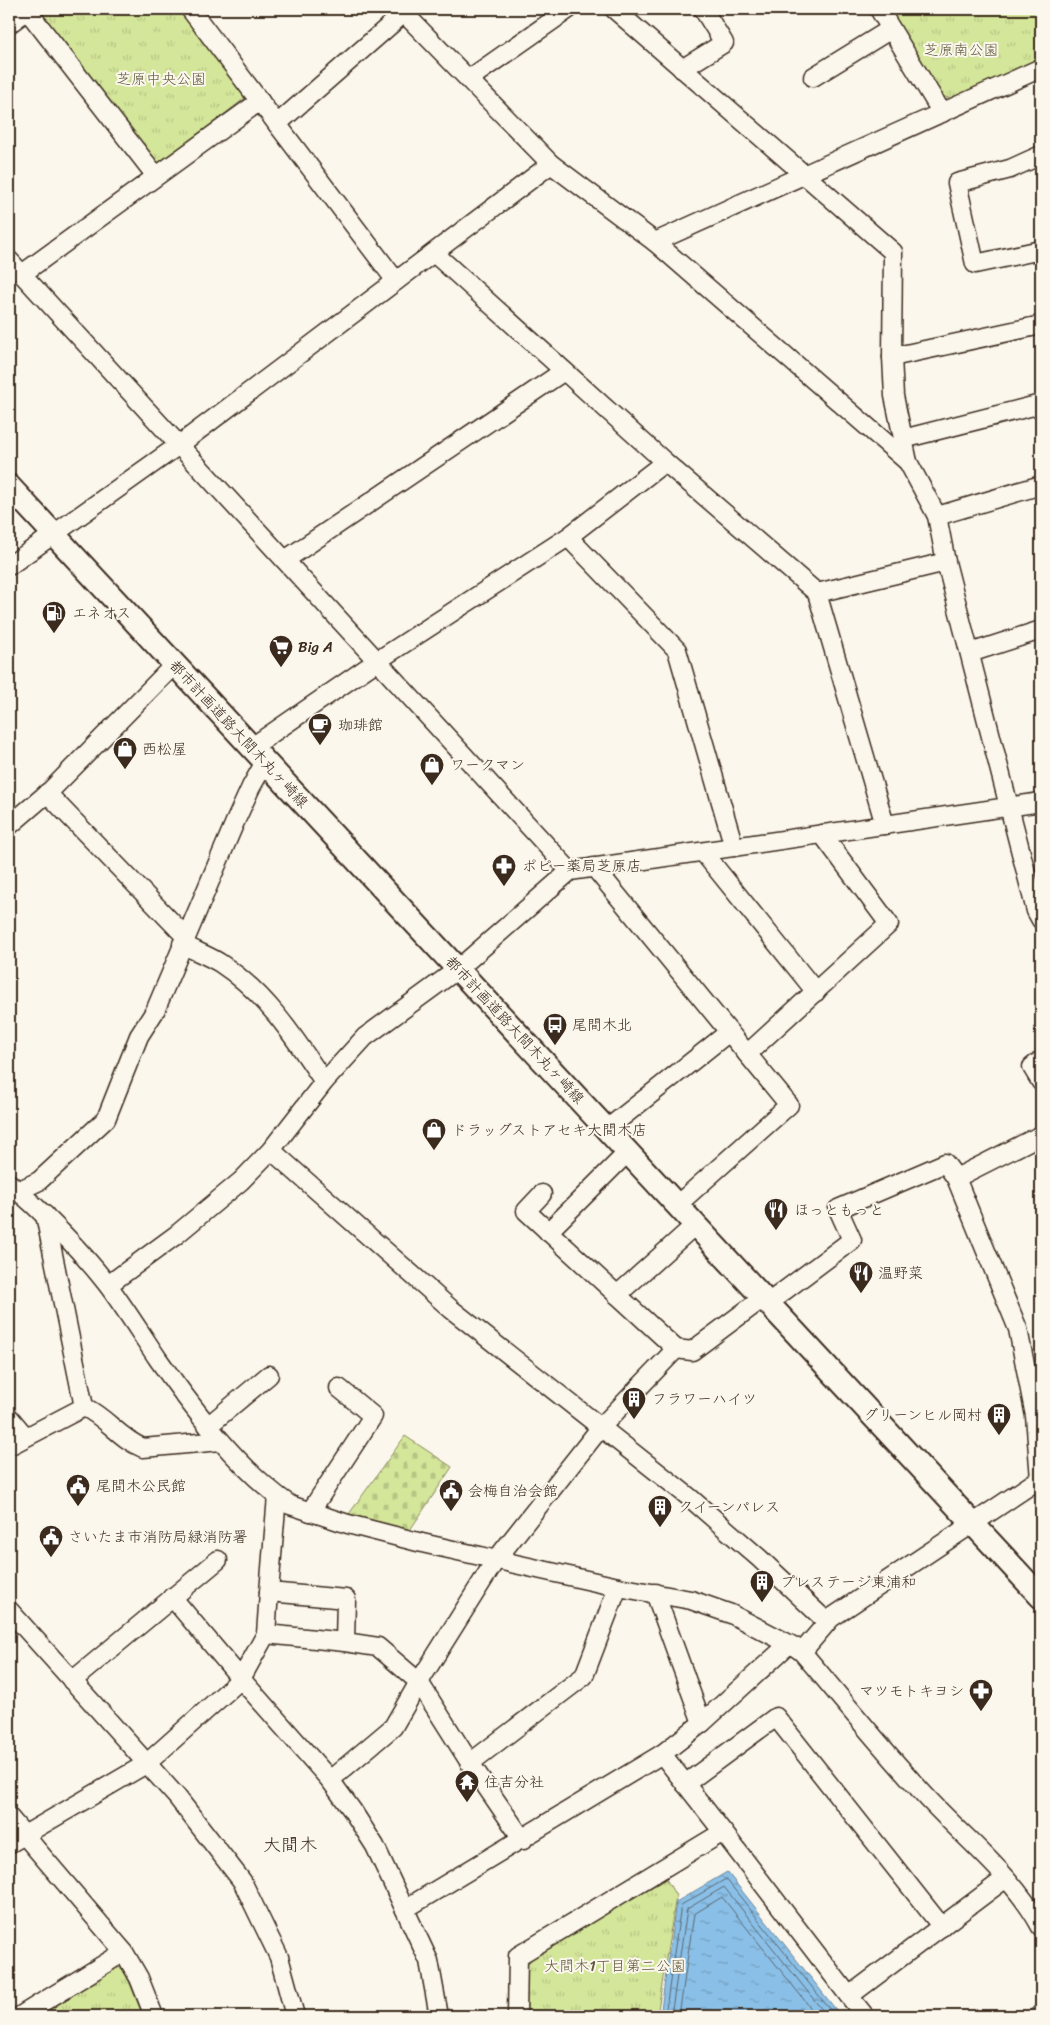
<svg xmlns="http://www.w3.org/2000/svg" width="1050" height="2025" font-family="Sriracha,'Klee One',sans-serif">
<defs>
<pattern id="cemetery-stones" width="16" height="16" patternUnits="userSpaceOnUse" patternTransform="scale(1.25)"><rect width="16" height="16" fill="#d4e69a"/><path d="M2 7V4a2 2 0 0 1 4 0v3zM10 15v-3a2 2 0 0 1 4 0v3z" fill="#b7c584"/></pattern>
<pattern id="park-tufts" width="24" height="20" patternUnits="userSpaceOnUse" patternTransform="scale(1.25)"><rect width="24" height="20" fill="#d4e69a"/><path d="M3 7l-1-3M5 7V3M7 7l1-3M15 17l-1-3M17 17v-4M19 17l1-3" fill="none" stroke="#b7c584"/></pattern>
<pattern id="water-ripples" width="26" height="14" patternUnits="userSpaceOnUse" patternTransform="scale(1.25)"><rect width="26" height="14" fill="#8ac0e8"/><path d="M2 4q2-2 4 0t4 0M15 11q2-2 4 0t4 0" fill="none" stroke="#729cbb"/></pattern>
</defs>
<rect width="100%" height="100%" fill="#fbf7ec"/>
<filter id="ink" filterUnits="userSpaceOnUse"><feTurbulence type="fractalNoise" baseFrequency=".02" numOctaves="2"/><feDisplacementMap in="SourceGraphic" scale="10" xChannelSelector="R" yChannelSelector="G"/><feConvolveMatrix kernelMatrix="1 2 1 2 8 2 1 2 1" color-interpolation-filters="sRGB"/></filter>
<g filter="url(#ink)">
<path fill="url(#cemetery-stones)" stroke="#88885c" d="M405,1436L452,1467L410,1530L349,1514Z"/>
<g fill="url(#park-tufts)" stroke="#88885c">
<path d="M45,9H179L244,92V99L162,162L154,163L41,18V12Z"/>
<path d="M889,9H1041V57L953,99L941,96Z"/>
<path d="M666,1879L676,1896L657,2016H531L527,2013L526,1967L534,1955Z"/>
<path d="M116,1967L124,1969L143,2016H51L50,2010Z"/>
</g>
<path fill="url(#water-ripples)" stroke="#6a8497" d="M727,1872L841,2016H660L676,1902Z"/>
<g fill="none" stroke-linecap="round" stroke-linejoin="round">
<g stroke="#5b666f" stroke-width="1">
<path d="M665,2016L681,1905L726,1879L835,2016"/>
<path d="M671,2016L687,1909L724,1887L827,2016"/>
<path d="M679,2016L694,1914L722,1897L817,2016"/>
</g>
<defs>
<g id="minor">
<path d="M190,9L396,281"/>
<path d="M400,9L551,164L655,242L908,462"/>
<path d="M614,9L893,252L892,357L894,396L908,462L937,516L946,562L1036,911L1041,920"/>
<path d="M879,9L942,113"/>
<path d="M27,10L156,176"/>
<path d="M9,24L29,9"/>
<path d="M682,69L724,43L703,9"/>
<path d="M813,77L891,29"/>
<path d="M469,79L569,9"/>
<path d="M277,124L404,13"/>
<path d="M1041,155L1010,169L957,183L975,264L1041,250"/>
<path d="M655,242L1041,68"/>
<path d="M434,253L665,462L817,593L885,825"/>
<path d="M9,260L570,871"/>
<path d="M22,274L260,101"/>
<path d="M892,357L1041,325"/>
<path d="M903,439L1041,404"/>
<path d="M937,516L1041,485"/>
<path d="M568,537L677,650L734,847"/>
<path d="M285,560L564,371"/>
<path d="M9,566L179,445L551,164"/>
<path d="M817,593L946,562"/>
<path d="M970,653L1041,630"/>
<path d="M252,747L377,661L568,537L665,462"/>
<path d="M47,793L186,937"/>
<path d="M9,826L51,790L175,664"/>
<path d="M703,852L816,992"/>
<path d="M594,867L789,1105L677,1205"/>
<path d="M182,944C195,951 209,956 220,963C266,993 295,1038 324,1082"/>
<path d="M747,1054L889,924L822,834"/>
<path d="M1041,1060L1032,1067L1041,1082"/>
<path d="M607,1129L729,1032"/>
<path d="M271,1150L451,1309L689,1497L759,1558L826,1621"/>
<path d="M956,1178L1041,1135"/>
<path d="M9,1183C44,1213 78,1247 107,1284C125,1308 141,1334 158,1359C194,1410 238,1469 290,1505L348,1524L422,1543L618,1587L691,1600L731,1614L795,1647L802,1652C842,1699 880,1746 921,1791C961,1836 1012,1873 1041,1927"/>
<path d="M18,1191L39,1181L106,1119L139,1036L155,1011L235,822L251,787L265,762"/>
<path d="M542,1194L526,1211L676,1349L692,1351L763,1298"/>
<path d="M45,1215L84,1407C106,1417 120,1439 143,1448L221,1441"/>
<path d="M548,1232L628,1152"/>
<path d="M108,1285L176,1235L241,1181L271,1150L324,1082L365,1037L458,969L570,871L1041,802"/>
<path d="M617,1295L695,1225"/>
<path d="M768,1303L852,1240L838,1209L945,1163L956,1178L1018,1329L1035,1416L1040,1479"/>
<path d="M9,1417L25,1436"/>
<path d="M208,1426L269,1375"/>
<path d="M9,1446L84,1407"/>
<path d="M277,1496L269,1592L346,1599L345,1642L378,1647L419,1682L495,1561L601,1427L676,1349"/>
<path d="M310,1512L373,1416L339,1388"/>
<path d="M655,1593L702,1723"/>
<path d="M172,1597L241,1679L266,1634L269,1592"/>
<path d="M9,1610L177,1797L242,1881L279,1957L295,2016"/>
<path d="M266,1634L345,1642"/>
<path d="M802,1652L831,1618L1041,1478"/>
<path d="M72,1681L218,1560"/>
<path d="M662,1754L723,1832"/>
<path d="M470,1763L584,1676L618,1587"/>
<path d="M330,1780L393,1727L419,1682L470,1763L523,1840"/>
<path d="M685,1784L776,1717L942,1927"/>
<path d="M9,1817L124,1952L139,1978L154,2016"/>
<path d="M9,1844L146,1764L241,1679L330,1780L352,1810L375,1846L429,1961L439,2016"/>
<path d="M405,1909L662,1754L702,1723L789,1644"/>
<path d="M849,1996L865,2016"/>
<path d="M20,2016L124,1952"/>
<path d="M517,2016L518,1956L723,1832L849,1996L1006,1878"/>
<path d="M1039,2016L1041,2014"/>
</g>
<path id="tertiary" d="M9,486L1041,1597"/>
</defs>
<use href="#minor" stroke="#3b2a1e" stroke-width="21"/>
<use href="#tertiary" stroke="#3b2a1e" stroke-width="26"/>
<use href="#minor" stroke="#fbf7ec" stroke-width="18"/>
<use href="#tertiary" stroke="#fbf7ec" stroke-width="22"/>
</g>
</g>
<defs>
<symbol id="fuel-pin" viewBox="-11 -11 22 30"><path d="M0 17L-7.5 6A9.5 9.5 0 1 1 7.5 6Z" fill="#3b2a1e" stroke="#fbf7ec"/><path d="M-5.5-6h7V0h2V4h1.3V-2.5L3-4.5l.8-.8L6-3V5H2.5V1h-1V6h-7ZM-4.2-4.7v3.2H.2V-4.7Z" fill="#fff"/></symbol>
<symbol id="supermarket-pin" viewBox="-11 -11 22 30"><path d="M0 17L-7.5 6A9.5 9.5 0 1 1 7.5 6Z" fill="#3b2a1e" stroke="#fbf7ec"/><path d="M-6-5.5h2.5l.6 2H6L4.5 2H-2.5L-4.4-4H-6ZM-1.5 3.2a1.3 1.3 0 1 0 .1 0ZM3 3.2a1.3 1.3 0 1 0 .1 0Z" fill="#fff"/></symbol>
<symbol id="cafe-pin" viewBox="-11 -11 22 30"><path d="M0 17L-7.5 6A9.5 9.5 0 1 1 7.5 6Z" fill="#3b2a1e" stroke="#fbf7ec"/><path d="M-5.5-4.5H6V0H3Q3 3.5 0 3.5H-2.5Q-5.5 3.5-5.5 0ZM3-3.2v2h1.7v-2ZM-6 4.5H4V6H-6Z" fill="#fff"/></symbol>
<symbol id="shop-pin" viewBox="-11 -11 22 30"><path d="M0 17L-7.5 6A9.5 9.5 0 1 1 7.5 6Z" fill="#3b2a1e" stroke="#fbf7ec"/><path d="M-5-2.5h2.3a2.7 3.5 0 0 1 5.4 0H5L5.5 6h-11ZM-1.5-2.5h3a1.5 2.3 0 0 0-3 0Z" fill="#fff"/></symbol>
<symbol id="pharmacy-pin" viewBox="-11 -11 22 30"><path d="M0 17L-7.5 6A9.5 9.5 0 1 1 7.5 6Z" fill="#3b2a1e" stroke="#fbf7ec"/><path d="M-2-6h4v4h4v4h-4v4h-4v-4h-4v-4h4Z" fill="#fff"/></symbol>
<symbol id="bus-pin" viewBox="-11 -11 22 30"><path d="M0 17L-7.5 6A9.5 9.5 0 1 1 7.5 6Z" fill="#3b2a1e" stroke="#fbf7ec"/><path d="M-5-6H5V4H4V6H2V4H-2V6H-4V4H-5ZM-3.5-4V0h7V-4ZM-3.5 1.2v1.5H-2V1.2ZM2 1.2v1.5H3.5V1.2Z" fill="#fff"/></symbol>
<symbol id="restaurant-pin" viewBox="-11 -11 22 30"><path d="M0 17L-7.5 6A9.5 9.5 0 1 1 7.5 6Z" fill="#3b2a1e" stroke="#fbf7ec"/><path d="M-5-6h1v4h1v-4h1v4h1v-4h1v5L-1.5 .5V6h-2V.5L-5-1ZM5-6V6H3V1.5H1.5Q1.5-4 5-6Z" fill="#fff"/></symbol>
<symbol id="building-pin" viewBox="-11 -11 22 30"><path d="M0 17L-7.5 6A9.5 9.5 0 1 1 7.5 6Z" fill="#3b2a1e" stroke="#fbf7ec"/><path d="M-4-6H4V6H1V3H-1V6H-4ZM-2.5-4.3h1.7v1.8h-1.7ZM.8-4.3h1.7v1.8H.8ZM-2.5-1h1.7V.8h-1.7ZM.8-1h1.7V.8H.8Z" fill="#fff"/></symbol>
<symbol id="civic-pin" viewBox="-11 -11 22 30"><path d="M0 17L-7.5 6A9.5 9.5 0 1 1 7.5 6Z" fill="#3b2a1e" stroke="#fbf7ec"/><path d="M-.6-6.5H3V-4.5H.6V-3L4-1V1h2V6H-6V1h2V-1L-.6-3ZM-1.2 2.5V6h2.4V2.5Z" fill="#fff"/></symbol>
<symbol id="temple-pin" viewBox="-11 -11 22 30"><path d="M0 17L-7.5 6A9.5 9.5 0 1 1 7.5 6Z" fill="#3b2a1e" stroke="#fbf7ec"/><path d="M0-6L5-2H3V0L6.5 2.5H4V6H1.5V3h-3V6H-4V2.5H-6.5L-3 0V-2H-5Z" fill="#fff"/></symbol>
</defs>
<g fill-rule="evenodd">
<use href="#fuel-pin" x="40" y="599" width="28" height="38"/>
<use href="#supermarket-pin" x="267" y="633" width="28" height="38"/>
<use href="#cafe-pin" x="306" y="711" width="28" height="38"/>
<use href="#shop-pin" x="111" y="735" width="28" height="38"/>
<use href="#shop-pin" x="418" y="751" width="28" height="38"/>
<use href="#pharmacy-pin" x="490" y="852" width="28" height="38"/>
<use href="#bus-pin" x="541" y="1011" width="28" height="38"/>
<use href="#shop-pin" x="420" y="1116" width="28" height="38"/>
<use href="#restaurant-pin" x="762" y="1196" width="28" height="38"/>
<use href="#restaurant-pin" x="847" y="1259" width="28" height="38"/>
<use href="#building-pin" x="620" y="1385" width="28" height="38"/>
<use href="#building-pin" x="985" y="1401" width="28" height="38"/>
<use href="#civic-pin" x="64" y="1472" width="28" height="38"/>
<use href="#civic-pin" x="437" y="1477" width="28" height="38"/>
<use href="#building-pin" x="646" y="1493" width="28" height="38"/>
<use href="#civic-pin" x="37" y="1523" width="28" height="38"/>
<use href="#building-pin" x="748" y="1568" width="28" height="38"/>
<use href="#pharmacy-pin" x="967" y="1677" width="28" height="38"/>
<use href="#temple-pin" x="453" y="1768" width="28" height="38"/>
</g>
<g text-anchor="middle" stroke-width="4" stroke-linejoin="round" paint-order="stroke">
<g font-size="15" fill="#61593d" stroke="#fbf7ec">
<text x="961" y="55">芝原南公園</text>
<text x="161" y="84">芝原中央公園</text>
<text x="615" y="1971">大間木1丁目第二公園</text>
</g>
<g font-size="15" fill="#3b2a1e" stroke="#fbf7ec" text-anchor="start">
<text x="72" y="618">エネオス</text>
<text x="298" y="652">Big A</text>
<text x="338" y="730">珈琲館</text>
<text x="142" y="754">西松屋</text>
<text x="450" y="770">ワークマン</text>
<text x="522" y="871">ポピー薬局芝原店</text>
<text x="572" y="1030">尾間木北</text>
<text x="452" y="1135">ドラッグストアセキ大間木店</text>
<text x="794" y="1215">ほっともっと</text>
<text x="878" y="1278">温野菜</text>
<text x="652" y="1404">フラワーハイツ</text>
<text x="982" y="1420" text-anchor="end">グリーンヒル岡村</text>
<text x="96" y="1491">尾間木公民館</text>
<text x="468" y="1496">会梅自治会館</text>
<text x="678" y="1512">クイーンパレス</text>
<text x="68" y="1542">さいたま市消防局緑消防署</text>
<text x="780" y="1587">プレステージ東浦和</text>
<text x="964" y="1696" text-anchor="end">マツモトキヨシ</text>
<text x="484" y="1787">住吉分社</text>
</g>
<g font-size="15" fill="#3b2a1e" stroke="#fbf7ec">
<text transform="translate(239 734) rotate(47)" y="5">都市計画道路大間木丸ヶ崎線</text>
<text transform="translate(515 1030) rotate(47)" y="5">都市計画道路大間木丸ヶ崎線</text>
</g>
<g font-size="18" fill="#3b2a1e" stroke="#fbf7ec">
<text x="290" y="1851">大間木</text>
</g>
</g>
<rect width="1050" height="2025" fill="none" stroke="#fbf7ec" stroke-width="30"/>
<rect x="15" y="15" width="1020" height="1995" fill="none" stroke="#3b2a1e" stroke-width="2" filter="url(#ink)"/>
</svg>
